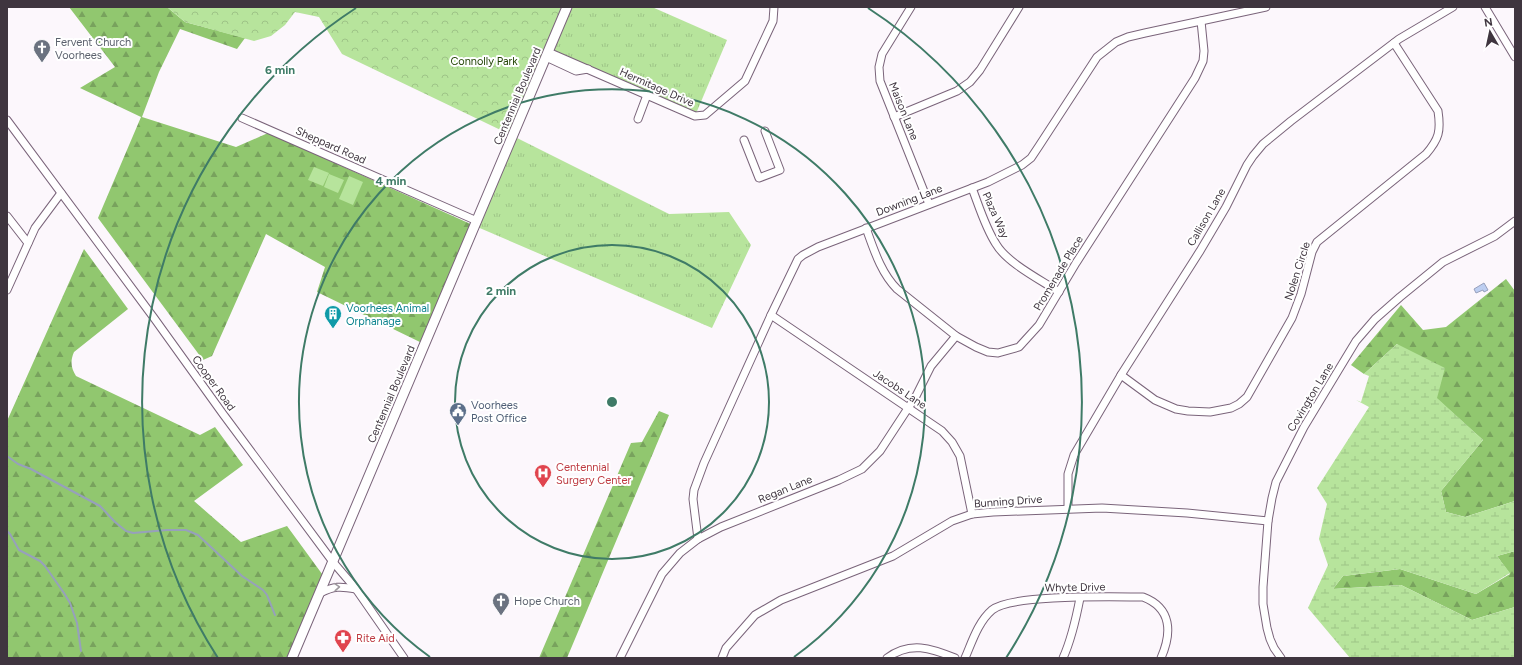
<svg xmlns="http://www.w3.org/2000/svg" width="1522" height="665" font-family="Figtree,sans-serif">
<defs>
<pattern id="grass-tufts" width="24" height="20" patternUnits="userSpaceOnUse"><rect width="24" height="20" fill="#b7e49c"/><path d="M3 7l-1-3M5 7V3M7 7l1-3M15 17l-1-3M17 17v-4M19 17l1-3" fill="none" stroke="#9ec487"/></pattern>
<pattern id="forest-firs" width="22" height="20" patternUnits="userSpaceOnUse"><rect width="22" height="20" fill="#91c76f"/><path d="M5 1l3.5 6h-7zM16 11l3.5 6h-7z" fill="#78a25d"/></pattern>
<pattern id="wetland-marsh" width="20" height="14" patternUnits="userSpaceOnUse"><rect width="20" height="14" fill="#b7e49c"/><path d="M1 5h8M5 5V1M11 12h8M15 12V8" fill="none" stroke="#9ec487"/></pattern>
<pattern id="park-crowns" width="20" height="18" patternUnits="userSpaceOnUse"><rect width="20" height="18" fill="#b7e49c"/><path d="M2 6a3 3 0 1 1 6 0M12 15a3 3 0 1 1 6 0" fill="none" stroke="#9ec487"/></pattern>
</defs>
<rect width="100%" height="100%" fill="#fcf7fc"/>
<g fill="url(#grass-tufts)">
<path d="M567,7H652L727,40L695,116L548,52Z"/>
<path d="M513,136L669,214L729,212L751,245L712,328L475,226Z"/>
</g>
<g fill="url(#forest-firs)">
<path d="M69,7H167L185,22L245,38L237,49L180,29L159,72L142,117L236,147L268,133L475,226L424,344L317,292L325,267L266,234L212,356L203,360L98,218L141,117L80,88L115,67Z"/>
<path d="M84,249L128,309L74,352C70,361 71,368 76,376L200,435L215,427L243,465L194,501L241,542L287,526L325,578L292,658H7V421Z"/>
<path d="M1506,279L1515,291V501L1465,517L1446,512L1441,491L1483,440L1436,398L1397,344L1364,374L1351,365L1401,305L1423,330L1446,327Z"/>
<path d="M659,411L669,415L567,658H539L631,443L642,442Z"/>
<path d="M1515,551V607L1472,620L1401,585L1333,589L1343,576L1400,569L1476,594L1510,574L1497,556Z"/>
</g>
<path fill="url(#wetland-marsh)" d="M1397,344L1445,368L1437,398L1483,440L1441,491L1446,512L1465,517L1515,501V551L1497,556L1510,573L1476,594L1400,569L1343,576L1333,589L1401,585L1472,620L1515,607V658H1350L1308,608L1328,565L1319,539L1327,504L1317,488L1369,407L1356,400L1361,402L1369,376L1364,374Z"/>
<path fill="url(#park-crowns)" d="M167,7H567L513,136L342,54L319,17L295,12L285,25L271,36L254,41L185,22Z"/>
<g fill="#b7e49c">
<path d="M314,167L329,173L323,186L308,180Z"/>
<path d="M329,174L344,180L338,193L324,187Z"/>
<path d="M349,176L363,182L353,205L339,199Z"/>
</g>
<path fill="#bdcef1" stroke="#97a0bc" d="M1484,283L1488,290L1484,292L1483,290L1476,293L1474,289Z"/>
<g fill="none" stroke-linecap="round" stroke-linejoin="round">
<g stroke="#97a0bc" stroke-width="2">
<path d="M7,456L18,464L31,469L100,506L115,522L126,531L133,533L167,530H186L198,535L242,576L263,590L267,595L275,615"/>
<path d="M7,531L10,534L19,550L40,561L45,566L64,593L70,603L77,623L81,651"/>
</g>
<defs>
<g id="minor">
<path d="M911,7L882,54L879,67L880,81L929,204"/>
<path d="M1485,7L1515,57"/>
<path d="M548,52L695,116L705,115L745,81L773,21L774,7"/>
<path d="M546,57L576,71L588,69"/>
<path d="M894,117L957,91L970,82L980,70L1019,7"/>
<path d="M242,118L477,221"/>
<path d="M638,119L647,95"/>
<path d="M7,120L154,318L223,414L333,562L356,589L404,658"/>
<path d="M744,140L759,178L780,170L765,131"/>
<path d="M972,188C979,206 985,227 996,244C1007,263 1041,280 1059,292"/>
<path d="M7,216L28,243"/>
<path d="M866,228C874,250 881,273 897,289L956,336L976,347L988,352L998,353L1019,347L1039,325L1076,263L1195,78L1203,61L1204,51L1201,21"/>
<path d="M7,290L35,228L61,193"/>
<path d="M771,315L942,431L952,442L960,456L972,514"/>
<path d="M1121,375L1155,400L1176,409L1188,411L1210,412L1231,408L1239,404L1247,397L1292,318L1301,294L1312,252L1317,242L1426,154C1439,139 1441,131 1438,111L1394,43"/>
<path d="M1068,509V474L1074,455L1121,375L1200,251L1226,207L1247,165L1253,156L1263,144L1291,121L1399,39L1453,7"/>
<path d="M698,539L693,499L694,490L704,463L771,315L798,259L803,255L818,247L988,182L1022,165L1031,158L1039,146L1097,57L1116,42L1128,37L1145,33L1266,7"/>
<path d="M320,593C334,586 340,586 356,589"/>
<path d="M620,658L662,574L680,553L698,539L721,527L839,480L862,469L880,451L916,396L931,366L956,336"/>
<path d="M722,658L726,648L755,615L781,600L893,556L952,521L972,514L993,512L1102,508L1187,513L1268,521"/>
<path d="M887,658C910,641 931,648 955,658"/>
<path d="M965,658C972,642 978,622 992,610C1011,594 1114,597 1143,597C1172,608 1172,633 1161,658"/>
<path d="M1063,658C1072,638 1076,619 1080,598"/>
<path d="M1281,658L1274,648L1270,639L1267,628L1263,604V587L1268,521L1272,498L1276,482L1304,427L1356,341L1375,319L1400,297L1443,262L1495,236L1515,221"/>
</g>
<path id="major" d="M292,658L567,7"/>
</defs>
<use href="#minor" stroke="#7a647a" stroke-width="9"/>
<use href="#major" stroke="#7a647a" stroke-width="11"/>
<use href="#minor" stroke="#fff" stroke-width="7"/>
<use href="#major" stroke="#fff" stroke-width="9"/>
</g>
<defs><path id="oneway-chevron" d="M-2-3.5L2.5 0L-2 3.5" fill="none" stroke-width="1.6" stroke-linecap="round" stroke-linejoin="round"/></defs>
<use stroke="#9f9a9f" href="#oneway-chevron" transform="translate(337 587) rotate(-4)"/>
<g fill="none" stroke="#3f7b67" stroke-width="2">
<circle cx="612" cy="402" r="157"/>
<path d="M430 657A313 313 0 1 1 794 657"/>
<path d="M218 658A470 470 0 0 1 356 8M868 8A470 470 0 0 1 1006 658"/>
</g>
<defs>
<symbol id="church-pin" viewBox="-11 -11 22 30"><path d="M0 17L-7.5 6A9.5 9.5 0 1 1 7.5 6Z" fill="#6b7280" stroke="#fff"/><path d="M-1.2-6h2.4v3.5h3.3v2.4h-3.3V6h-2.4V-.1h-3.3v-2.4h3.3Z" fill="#fff"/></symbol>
<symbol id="building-pin" viewBox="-11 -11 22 30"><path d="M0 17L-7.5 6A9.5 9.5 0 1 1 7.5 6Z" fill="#0f9aa8" stroke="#fff"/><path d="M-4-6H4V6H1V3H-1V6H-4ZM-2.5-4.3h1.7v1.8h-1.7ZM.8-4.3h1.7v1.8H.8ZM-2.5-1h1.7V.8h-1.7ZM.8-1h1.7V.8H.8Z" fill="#fff"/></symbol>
<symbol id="civic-pin" viewBox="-11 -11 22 30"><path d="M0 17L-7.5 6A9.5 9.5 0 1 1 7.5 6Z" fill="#5c6f8a" stroke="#fff"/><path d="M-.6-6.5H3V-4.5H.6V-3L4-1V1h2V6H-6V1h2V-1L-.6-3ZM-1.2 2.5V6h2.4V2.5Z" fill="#fff"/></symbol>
<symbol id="hospital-pin" viewBox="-11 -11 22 30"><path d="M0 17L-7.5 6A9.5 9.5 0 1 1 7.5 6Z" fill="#e0444e" stroke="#fff"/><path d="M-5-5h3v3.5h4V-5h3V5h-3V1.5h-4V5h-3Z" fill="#fff"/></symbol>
<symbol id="pharmacy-pin" viewBox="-11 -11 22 30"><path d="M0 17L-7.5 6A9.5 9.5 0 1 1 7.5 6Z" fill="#e0444e" stroke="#fff"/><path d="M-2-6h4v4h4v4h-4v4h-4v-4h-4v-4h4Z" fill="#fff"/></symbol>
</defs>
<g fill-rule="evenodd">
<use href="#church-pin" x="32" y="38" width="20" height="27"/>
<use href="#building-pin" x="323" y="304" width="20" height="27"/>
<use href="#civic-pin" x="448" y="401" width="20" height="27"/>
<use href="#hospital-pin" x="533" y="463" width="20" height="27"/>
<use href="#church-pin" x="491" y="591" width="20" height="27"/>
<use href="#pharmacy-pin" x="333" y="628" width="20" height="27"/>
</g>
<g text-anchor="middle" stroke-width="4" stroke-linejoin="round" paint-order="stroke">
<g font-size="11" fill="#5b616d" stroke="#fff" text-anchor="start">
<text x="55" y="46">Fervent Church<tspan x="55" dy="13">Voorhees</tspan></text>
<text x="514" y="605">Hope Church</text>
</g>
<g font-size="11" fill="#234405" stroke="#fff">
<text x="484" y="65">Connolly Park</text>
</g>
<g font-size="11" fill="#3f353f" stroke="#fff">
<text transform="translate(657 87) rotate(24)" y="4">Hermitage Drive</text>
<text transform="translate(517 96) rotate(-67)" y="4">Centennial Boulevard</text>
<text transform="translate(904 111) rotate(68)" y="4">Maison Lane</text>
<text transform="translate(331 145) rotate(24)" y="4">Sheppard Road</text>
<text transform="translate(909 200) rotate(-21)" y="4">Downing Lane</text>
<text transform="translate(996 215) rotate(66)" y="4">Plaza Way</text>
<text transform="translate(1206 217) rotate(-60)" y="4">Callison Lane</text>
<text transform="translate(1297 271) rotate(-72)" y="4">Nolen Circle</text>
<text transform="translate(1058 273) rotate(-59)" y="4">Promenade Place</text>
<text transform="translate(214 383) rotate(54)" y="4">Cooper Road</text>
<text transform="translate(900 389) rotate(34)" y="4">Jacobs Lane</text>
<text transform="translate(391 394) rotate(-67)" y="4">Centennial Boulevard</text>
<text transform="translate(1310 397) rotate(-59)" y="4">Covington Lane</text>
<text transform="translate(785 489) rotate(-22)" y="4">Regan Lane</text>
<text transform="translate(1008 501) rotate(-4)" y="4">Bunning Drive</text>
<text transform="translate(1075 587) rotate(-1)" y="4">Whyte Drive</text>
</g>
<g font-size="11" fill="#0d838f" stroke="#fff" text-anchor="start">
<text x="346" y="312">Voorhees Animal<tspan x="346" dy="13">Orphanage</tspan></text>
</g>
<g font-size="11" fill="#4e5e75" stroke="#fff" text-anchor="start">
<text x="471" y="409">Voorhees<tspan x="471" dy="13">Post Office</tspan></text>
</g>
<g font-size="11" fill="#be3a42" stroke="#fff" text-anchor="start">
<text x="556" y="471">Centennial<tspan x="556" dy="13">Surgery Center</tspan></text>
<text x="356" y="642">Rite Aid</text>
</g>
</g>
<circle cx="612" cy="402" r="6" fill="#3f7b67" stroke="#fff" stroke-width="2"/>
<g font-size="12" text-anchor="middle" font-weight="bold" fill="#3f7b67" stroke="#fff" stroke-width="4" stroke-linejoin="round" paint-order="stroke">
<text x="280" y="74">6 min</text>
<text x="391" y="185">4 min</text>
<text x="501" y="295">2 min</text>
</g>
<rect width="1522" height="665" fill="none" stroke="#3f353f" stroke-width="16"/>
<g transform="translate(1490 32) rotate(351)" stroke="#ffffff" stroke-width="3" paint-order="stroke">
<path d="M0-3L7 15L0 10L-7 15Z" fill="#3f353f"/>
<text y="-6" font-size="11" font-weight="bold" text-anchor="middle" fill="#3f353f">N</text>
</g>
</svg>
